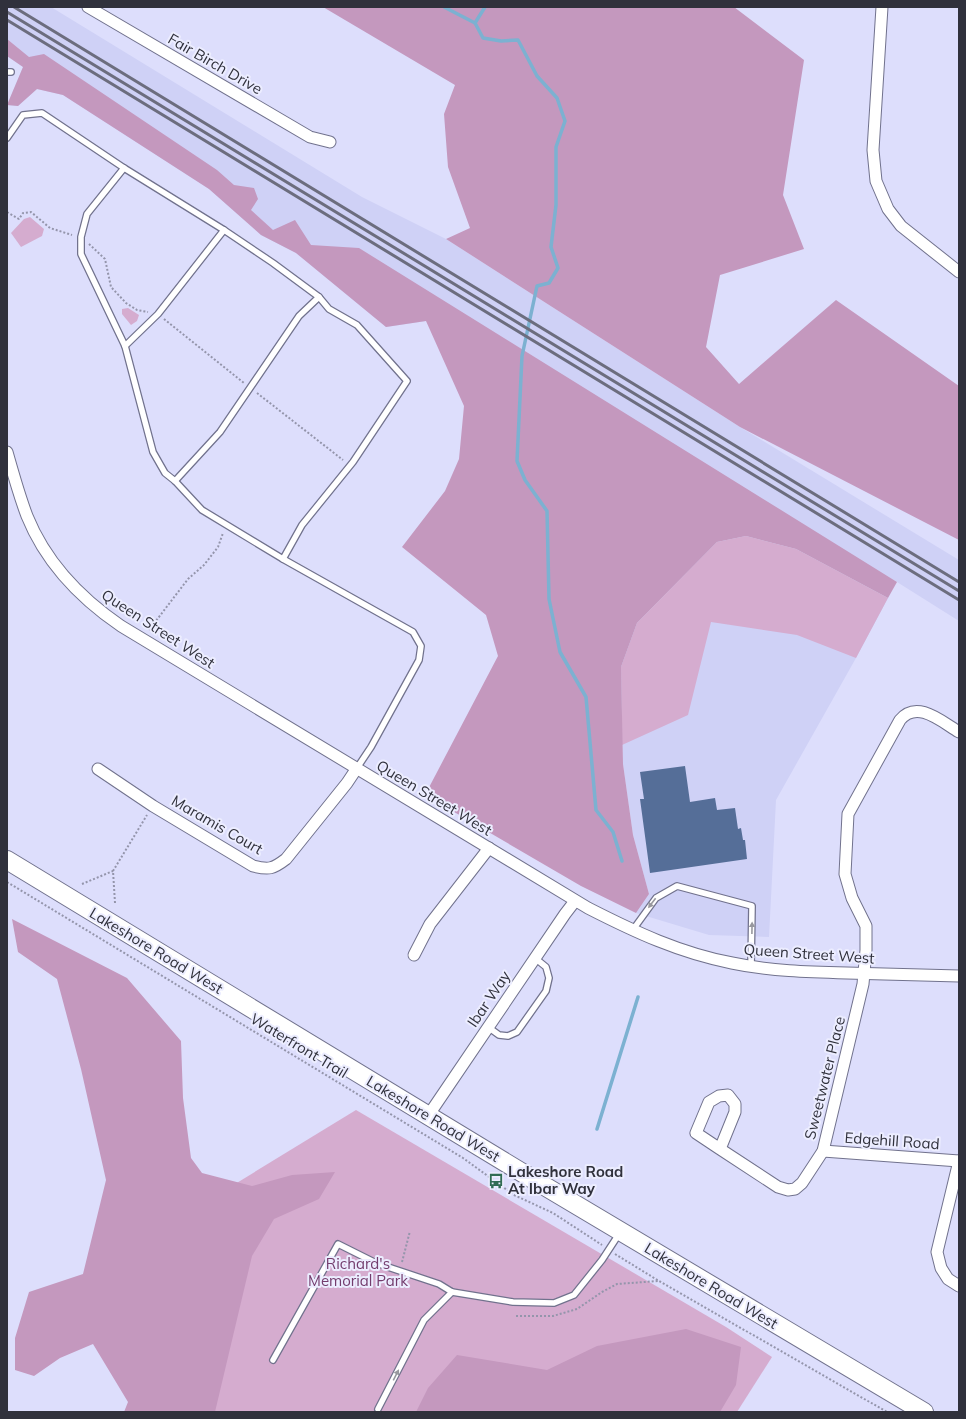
<svg xmlns="http://www.w3.org/2000/svg" width="966" height="1419" font-family="Mulish,sans-serif">
<rect width="100%" height="100%" fill="#dddefc"/>
<g fill="#cfd1f6">
<path d="M7,7H51L362,197L446,239L740,427L959,560V621L897,582L637,429L426,321L386,327L296,253L261,235L209,189L63,95L37,89L18,106L7,105L23,67L7,56Z"/>
<path d="M888,598L856,658L776,800L769,937L709,935L636,913L649,894L633,835L623,764L621,667L637,623Z"/>
</g>
<g fill="#d5accf">
<path d="M30,217L44,229L42,236L21,247L11,233L24,219Z"/>
<path d="M128,308L139,315L137,321L131,325L122,314V309Z"/>
<path d="M746,536L796,549L888,598L856,658L797,635L711,622L688,715L622,745L621,667L637,623L717,542Z"/>
<path d="M356,1110L726,1327L772,1357L737,1412H166L217,1195Z"/>
</g>
<g fill="#c498be">
<path d="M323,7H734L804,60L783,195L804,249L720,275L706,347L739,384L836,300L959,386V540L740,427L446,239L470,228L448,167L444,114L455,85Z"/>
<path d="M7,39L29,57L44,54L217,170L234,185L254,188L258,199L251,210L273,230L295,220L311,245L359,248L897,582L888,598L796,549L746,536L717,542L637,623L621,667L623,764L633,835L649,894L636,913L581,886L425,795L498,656L486,615L402,547L445,491L459,459L464,406L426,321L386,327L296,253L261,235L209,189L63,95L37,89L18,106L7,105L23,67L7,56Z"/>
<path d="M12,919L127,978L181,1041L183,1098L191,1158L202,1173L252,1186L292,1175L335,1172L319,1199L274,1219L252,1256L215,1412H124L128,1402L93,1344L60,1358L34,1376L15,1370V1338L29,1292L83,1274L106,1180L81,1069L57,979L18,952Z"/>
<path d="M686,1329L741,1347L736,1385L720,1412H416L428,1388L457,1355L547,1370L597,1346Z"/>
</g>
<g fill="none" stroke-linecap="round" stroke-linejoin="round">
<g stroke="#7cb1d1" stroke-width="3.5">
<path d="M444,7L475,23"/>
<path d="M485,7L475,23L483,38L501,41L518,40L537,76L557,98L565,121L556,147V205L551,247L558,268L549,283L537,286L522,356L517,461L525,480L547,511L549,599L560,652L586,697L596,810L613,832L622,861"/>
<path d="M597,1129L638,997"/>
</g>
</g>
<path fill="#556e98" d="M685,766L690,802L715,798L717,810L735,808L738,829L741,828L743,840H745L747,859L650,873L640,799H644L640,772Z"/>
<g fill="none" stroke-linecap="round" stroke-linejoin="round">
<defs>
<g id="lane">
<path d="M7,72H11"/>
<path d="M7,138L23,115L42,113L124,168L224,230L273,263L319,297L329,309L357,325L407,381L353,462L302,525L283,559"/>
<path d="M124,168L87,214L81,237V254L125,346L153,452L165,473L175,481L202,510L283,559L413,632L421,646L419,660L371,747L357,768"/>
<path d="M125,346L158,314L224,230"/>
<path d="M175,481L220,432L299,316L319,297"/>
<path d="M632,931L656,898L677,886L752,906L751,967"/>
<path d="M488,1027L499,1035L508,1036L517,1032L546,991L549,978L546,967L535,958"/>
<path d="M273,1360L338,1244L376,1263L439,1284L452,1292L513,1302L554,1303L574,1295L602,1260L619,1234"/>
<path d="M378,1409L424,1320L452,1292"/>
</g>
<g id="street">
<path d="M88,7L310,137L330,142"/>
<path d="M882,7L873,150L876,181L888,209L901,226L959,272"/>
<path d="M7,452C13,473 19,495 27,516C46,563 80,598 121,626L588,908C635,932 680,953 732,963C770,971 808,972 847,973C884,974 922,975 959,976"/>
<path d="M98,769L153,806L253,866C269,870 273,869 286,859L347,783L357,768"/>
<path d="M414,955L430,924L489,848"/>
<path d="M428,1116L565,914L575,901"/>
<path d="M720,1149L696,1133L709,1102L719,1096L728,1095L735,1104V1112L720,1149L778,1187L788,1190L795,1189L802,1183L823,1151L863,984L866,950V926L852,898L845,874L848,814L900,720C917,699 942,722 959,732"/>
<path d="M823,1151L959,1161"/>
<path d="M959,1161L937,1252L941,1268L948,1279L959,1286"/>
</g>
<path id="primary" d="M7,860L526,1175L924,1412"/>
</defs>
<use href="#lane" stroke="#71728d" stroke-width="8"/>
<use href="#street" stroke="#71728d" stroke-width="13"/>
<use href="#primary" stroke="#71728d" stroke-width="20"/>
<g stroke="#9495ab" stroke-width="2" stroke-dasharray="2 2" stroke-linecap="butt">
<path d="M7,212L19,219L23,213L31,212L50,228L72,235"/>
<path d="M89,244L105,259L111,287L126,303L137,310L148,312"/>
<path d="M164,319L244,383"/>
<path d="M257,393L343,460"/>
<path d="M149,630L188,579L204,565L218,547L223,533"/>
<path d="M7,882L463,1158L514,1195L553,1213L602,1245"/>
<path d="M82,884L113,871"/>
<path d="M115,903L113,871L147,815"/>
<path d="M615,1254L659,1281L887,1412"/>
<path d="M402,1262L410,1231"/>
<path d="M516,1316H553L577,1309L602,1292L617,1284L658,1281"/>
</g>
<use href="#lane" stroke="#fff" stroke-width="5.5"/>
<use href="#street" stroke="#fff" stroke-width="11"/>
<use href="#primary" stroke="#fff" stroke-width="18"/>
<g stroke="#6c6d7e" stroke-width="3">
<path d="M14,7L959,582"/>
<path d="M7,12L959,591"/>
<path d="M7,20L959,600"/>
</g>
</g>
<defs><path id="oneway-solid" d="M-6-.8H1V-3.2L6.5 0L1 3.2V.8H-6Z"/></defs>
<g fill="#98989e">
<use href="#oneway-solid" transform="translate(652 903) rotate(127)"/>
<use href="#oneway-solid" transform="translate(752 928) rotate(-89)"/>
<use href="#oneway-solid" transform="translate(396 1375) rotate(-63)"/>
</g>
<defs>
<symbol id="bus-bare" viewBox="-9 -9 18 18"><path d="M-5-6H5V4H4V6H2V4H-2V6H-4V4H-5ZM-3.5-4V0h7V-4ZM-3.5 1.2v1.5H-2V1.2ZM2 1.2v1.5H3.5V1.2Z" fill="#316c55" stroke="#ecedff" stroke-width="2.5" paint-order="stroke"/></symbol>
</defs>
<g fill-rule="evenodd">
<use href="#bus-bare" x="485" y="1170" width="22" height="22"/>
</g>
<g text-anchor="middle" stroke-width="4" stroke-linejoin="round" paint-order="stroke">
<g font-size="15" fill="#30313c" stroke="#ecedff">
<text transform="translate(215 64) rotate(30)" y="5">Fair Birch Drive</text>
<text transform="translate(158 629) rotate(33)" y="5">Queen Street West</text>
<text transform="translate(434 798) rotate(31)" y="5">Queen Street West</text>
<text transform="translate(217 825) rotate(30)" y="5">Maramis Court</text>
<text transform="translate(156 951) rotate(31)" y="5">Lakeshore Road West</text>
<text transform="translate(809 954) rotate(4)" y="5">Queen Street West</text>
<text transform="translate(489 999) rotate(-56)" y="5">Ibar Way</text>
<text transform="translate(299 1046) rotate(31)" y="5">Waterfront Trail</text>
<text transform="translate(825 1078) rotate(-76)" y="5">Sweetwater Place</text>
<text transform="translate(433 1119) rotate(31)" y="5">Lakeshore Road West</text>
<text transform="translate(892 1141) rotate(4)" y="5">Edgehill Road</text>
<text transform="translate(711 1286) rotate(31)" y="5">Lakeshore Road West</text>
</g>
<g font-size="15" font-weight="bold" fill="#30313c" stroke="#ecedff" text-anchor="start">
<text x="508" y="1177">Lakeshore Road<tspan x="508" dy="17">At Ibar Way</tspan></text>
</g>
<g font-size="15" fill="#733c6d" stroke="#ecedff">
<text x="358" y="1269">Richard's<tspan x="358" dy="17">Memorial Park</tspan></text>
</g>
</g>
<rect width="966" height="1419" fill="none" stroke="#30313c" stroke-width="16"/>
</svg>
